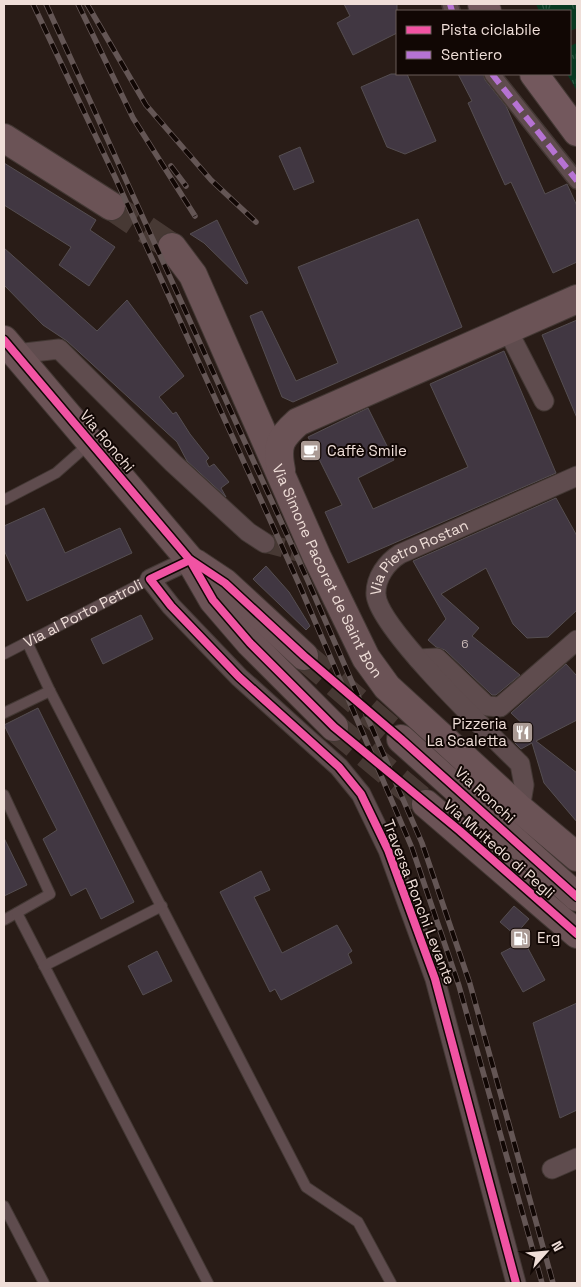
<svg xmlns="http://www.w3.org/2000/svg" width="581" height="1287" font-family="'Space Grotesk',sans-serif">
<defs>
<pattern id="park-tufts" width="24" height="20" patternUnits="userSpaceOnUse" patternTransform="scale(1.25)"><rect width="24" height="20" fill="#083921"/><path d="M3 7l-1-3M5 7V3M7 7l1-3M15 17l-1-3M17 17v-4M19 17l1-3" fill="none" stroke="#2c5540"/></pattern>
</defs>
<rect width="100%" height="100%" fill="#291c17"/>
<g fill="url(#park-tufts)">
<path d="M536,4H577V28L570,31V11H539Z"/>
<path d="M577,43V91L567,74H570V46Z"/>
</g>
<g fill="#413742" stroke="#554e51">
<path d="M344,4H397V33L353,55L337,23L350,16Z"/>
<path d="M391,74H407L436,141L405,154L387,147L361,87Z"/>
<path d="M458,74H483L485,80L506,106L545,194L567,184L577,206V262L553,273L511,182L505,185L468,103L472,101Z"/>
<path d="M300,147L314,182L294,190L279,156Z"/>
<path d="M4,163L96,220L90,230L115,247L89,286L59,265L71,247L4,205Z"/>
<path d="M418,219L462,327L293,402L282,397L250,316L262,311L296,381L338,363L298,267Z"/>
<path d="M217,220L248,283L246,284L204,243L190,234Z"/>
<path d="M4,248L97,331L127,300L184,376L159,397L173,414L176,412L190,434L209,458L206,461L209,467L214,464L229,482L221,488L226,497L187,461L177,442L67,341L43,325L4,285Z"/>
<path d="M577,320V418L542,335Z"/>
<path d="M504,351L556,473L348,563L325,512L342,505L308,437L368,408L394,460L358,478L373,509L468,467L430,384Z"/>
<path d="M556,498L577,536V610L548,637L527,638L513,624L486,568L441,594L479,628L472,636L520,675L496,695H492L445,650L436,647L428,640L446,619L413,561Z"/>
<path d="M44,508L65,553L120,528L132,553L27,601L4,550V526Z"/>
<path d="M266,566L289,592L310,626L306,630L253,579Z"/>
<path d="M141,615L153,639L103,664L91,639Z"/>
<path d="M566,664L577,676V720L536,741L577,773V822L544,783L532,743L521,749L515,743L528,729L511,713Z"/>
<path d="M38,708L134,902L101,919L86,888L71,896L43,839L57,830L4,725Z"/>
<path d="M4,838L27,885L4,896Z"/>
<path d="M261,871L270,890L254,897L282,953L337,925L352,951L348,954L352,963L281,1000L275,989L270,992L220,892Z"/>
<path d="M514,906L529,919L515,935L500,922Z"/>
<path d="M524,941L545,980L523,992L501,953Z"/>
<path d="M157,951L172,981L143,995L128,966Z"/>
<path d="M577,1003V1110L560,1118L533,1023Z"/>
</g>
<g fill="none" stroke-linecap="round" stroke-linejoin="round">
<path stroke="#473934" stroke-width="19" stroke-dasharray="19 9" stroke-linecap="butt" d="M265,543L317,557"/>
<g stroke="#473934" stroke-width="28" stroke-dasharray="28 14" stroke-linecap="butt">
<path d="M111,206L172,247"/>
<path d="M304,656L401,739"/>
<path d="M334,727L426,804"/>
</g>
<defs>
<g id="service">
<path d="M4,500L56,473L90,443"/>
<path d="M27,642L50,691L306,1187L358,1222L391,1283"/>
<path id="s1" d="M4,654L150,579"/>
<path d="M4,713L50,691"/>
<path d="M4,795L50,894L4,920"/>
<path d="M17,913L208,1283"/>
<path d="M44,966L162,906"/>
<path d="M4,1206L44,1283"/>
</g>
<g id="pedestrian">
<path d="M450,4L452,11"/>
<path d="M492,74L577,181"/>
</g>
<g id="minor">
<path d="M508,331L544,401"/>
<path d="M16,354L59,349L173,463L248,532L265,543"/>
<path d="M190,560L150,579L171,606L239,677L339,767L361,794L388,850L435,979L516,1283"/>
<path d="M418,659L437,658L487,706L500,707L577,640"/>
<path id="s2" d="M520,809L524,785L520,764C492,736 379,629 376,595C375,578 387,562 400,554L577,476"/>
<path d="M552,1169L577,1158"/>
</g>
<g id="primary">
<path d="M4,138L111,206"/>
<path id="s3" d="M172,247L193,275L317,557L366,658L387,687L520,809L577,857"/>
<path d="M4,340L190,560L213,600L250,643L334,727"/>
<path d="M281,470C276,445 280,438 298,422L577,299"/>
<path d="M195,563L225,583L304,656"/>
<path d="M401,739L577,897"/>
<path d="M426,804L577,934"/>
</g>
<g id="motorway">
<path d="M482,4L487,11"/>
<path d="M534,74L577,132"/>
</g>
</defs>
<use href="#service" stroke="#433834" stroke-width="12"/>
<use href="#pedestrian" stroke="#433834" stroke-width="18"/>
<use href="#minor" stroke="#433834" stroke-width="21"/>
<use href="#primary" stroke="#433834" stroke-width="30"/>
<use href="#motorway" stroke="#433834" stroke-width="30"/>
<use href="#service" stroke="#5f4c4e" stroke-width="10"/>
<use href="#pedestrian" stroke="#5f4c4e" stroke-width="15"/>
<use href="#minor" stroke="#5f4c4e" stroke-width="19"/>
<use href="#primary" stroke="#6b5356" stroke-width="28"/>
<use href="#motorway" stroke="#73585d" stroke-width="28"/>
<defs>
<g id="rail">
<path d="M33,4L115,177L299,584L412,848L459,986L542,1283"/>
<path d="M46,4L308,581L422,843L470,984L553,1283"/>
<path d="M78,4L133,118L195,216"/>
<path d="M87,4L146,105L211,180L256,222"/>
<path d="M171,166L186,186"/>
</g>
</defs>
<use href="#rail" stroke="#645655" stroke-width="5.5"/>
<use href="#rail" stroke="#110704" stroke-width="4" stroke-dasharray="11" stroke-linecap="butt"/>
<g stroke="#b673d3" stroke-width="6" stroke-dasharray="12 6" stroke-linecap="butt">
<path d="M450,4L452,11"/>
<path d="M492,74L577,181"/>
</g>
<defs>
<g id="cycleway">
<path d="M4,340L190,560L213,600L250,643L334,727L460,831L577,934"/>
<path d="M190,560L150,579L171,606L239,677L339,767L361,794L388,850L435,979L516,1283"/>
<path d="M192,561L225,583L304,656L401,739L577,897"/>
</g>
</defs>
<use href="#cycleway" stroke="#110704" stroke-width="11"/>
<use href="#cycleway" stroke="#f153a3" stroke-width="8"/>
</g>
<defs>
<symbol id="cafe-square" viewBox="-11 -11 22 22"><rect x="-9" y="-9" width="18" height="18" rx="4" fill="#aa9a94" stroke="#110704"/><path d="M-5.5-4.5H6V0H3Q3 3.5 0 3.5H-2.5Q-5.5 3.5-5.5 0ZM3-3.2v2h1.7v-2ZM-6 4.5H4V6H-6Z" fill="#fff"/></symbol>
<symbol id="restaurant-square" viewBox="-11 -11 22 22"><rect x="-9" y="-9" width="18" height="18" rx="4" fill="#aa9a94" stroke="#110704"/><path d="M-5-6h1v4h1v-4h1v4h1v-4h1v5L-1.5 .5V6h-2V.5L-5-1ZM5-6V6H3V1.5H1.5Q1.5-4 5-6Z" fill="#fff"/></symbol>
<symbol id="fuel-square" viewBox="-11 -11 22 22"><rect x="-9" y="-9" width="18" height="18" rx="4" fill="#aa9a94" stroke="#110704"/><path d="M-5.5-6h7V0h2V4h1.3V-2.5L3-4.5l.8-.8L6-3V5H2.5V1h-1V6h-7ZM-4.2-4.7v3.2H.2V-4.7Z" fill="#fff"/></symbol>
</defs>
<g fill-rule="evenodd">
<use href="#cafe-square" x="298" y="438" width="25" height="25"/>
<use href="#restaurant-square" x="510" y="720" width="25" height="25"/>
<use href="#fuel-square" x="508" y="926" width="25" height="25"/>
</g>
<g text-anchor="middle" stroke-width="4" stroke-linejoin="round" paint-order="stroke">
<g font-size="12" fill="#c4b4b2">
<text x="465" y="648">6</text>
</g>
<g font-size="15" fill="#efded8" stroke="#110704">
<text transform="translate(107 441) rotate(50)" y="5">Via Ronchi</text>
<text dy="5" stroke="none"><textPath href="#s2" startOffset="331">Via Pietro Rostan</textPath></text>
<text dy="5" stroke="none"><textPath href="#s3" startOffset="360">Via Simone Pacoret de Saint Bon</textPath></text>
<text dy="5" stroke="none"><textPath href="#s1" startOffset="89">Via al Porto Petroli</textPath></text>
<text transform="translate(485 795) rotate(42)" y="5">Via Ronchi</text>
<text transform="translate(499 849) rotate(41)" y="5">Via Multedo di Pegli</text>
<text transform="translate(419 902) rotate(69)" y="5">Traversa Ronchi Levante</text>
</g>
<g font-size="15" fill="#efded8" stroke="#110704" text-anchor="start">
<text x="327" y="456">Caffè Smile</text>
<text x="507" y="729" text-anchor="end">Pizzeria<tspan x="507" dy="17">La Scaletta</tspan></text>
<text x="537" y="943">Erg</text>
</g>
</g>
<rect width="581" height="1287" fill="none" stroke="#efded8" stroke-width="10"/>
<rect x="396" y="10" width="175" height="65" fill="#110704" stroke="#6a5d59"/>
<rect x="406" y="26" width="25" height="8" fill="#f153a3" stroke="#6a5d59"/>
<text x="441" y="35" font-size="15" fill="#efded8">Pista ciclabile</text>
<rect x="406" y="51" width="25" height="8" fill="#b673d3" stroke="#6a5d59"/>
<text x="441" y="60" font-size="15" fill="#efded8">Sentiero</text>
<g transform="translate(546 1252) rotate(63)" stroke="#110704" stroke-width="4" paint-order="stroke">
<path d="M0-4L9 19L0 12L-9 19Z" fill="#efded8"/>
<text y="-8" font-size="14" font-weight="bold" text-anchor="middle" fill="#efded8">N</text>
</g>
</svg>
